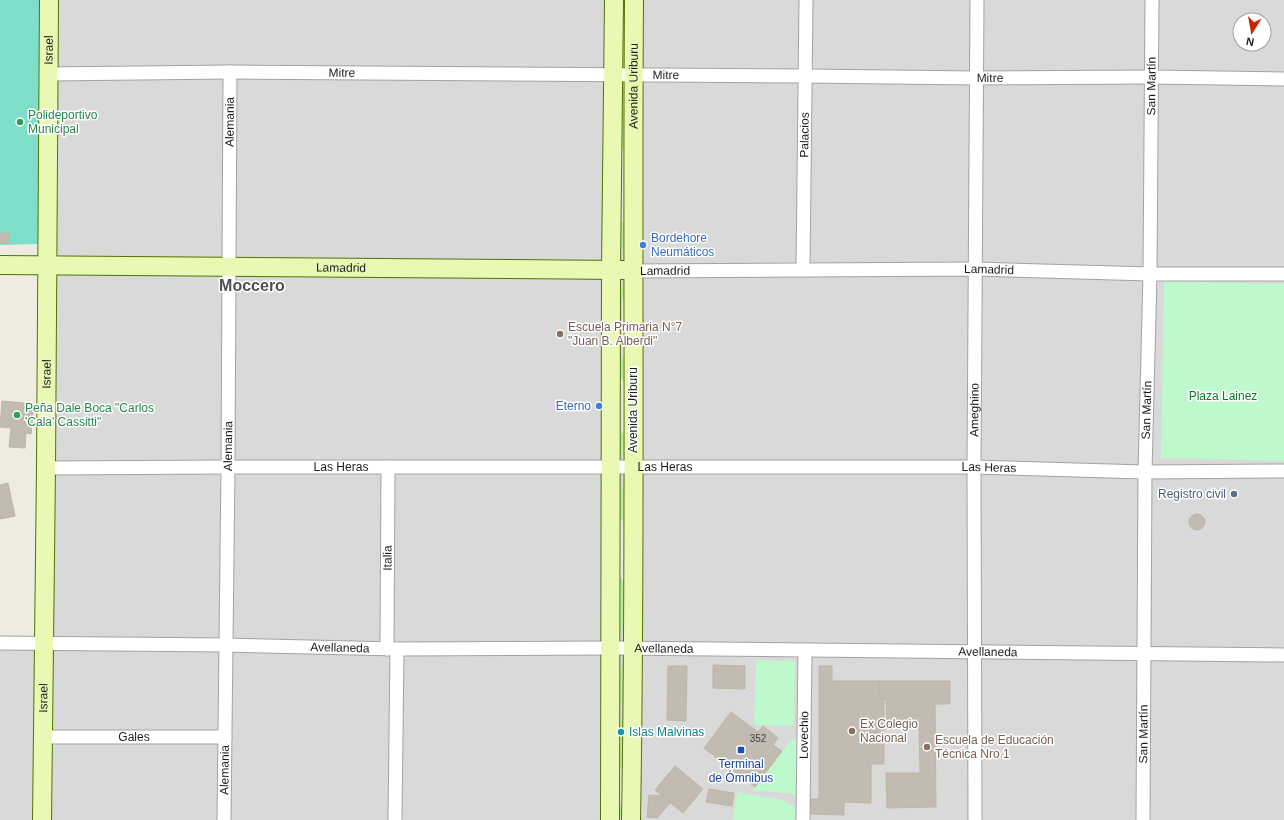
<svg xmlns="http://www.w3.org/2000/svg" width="1284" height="820" font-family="Helvetica,sans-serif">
<rect width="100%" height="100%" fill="#eeece1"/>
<path fill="#dad9d9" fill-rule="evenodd" d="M49,0H1284V820H0V643L44,644ZM1240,20H1264V44H1240Z"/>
<g fill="#bbe9a6">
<path d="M621,89H631V107L623,101L624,131L630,136V248H619L620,220L627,225L620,146Z"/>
<path d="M619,286L629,287L628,455L618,454Z"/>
<path d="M618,488H628V526L620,519V576L627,585V631H616Z"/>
<path d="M616,665L627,666V711L616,700Z"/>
<path d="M616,717L627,727L626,818H615V800L623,807L615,762Z"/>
</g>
<g fill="#bdf9cc">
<path d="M1164,281L1284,284V461L1161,458Z"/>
<path d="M756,660L795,661L794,726L754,725Z"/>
<path d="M795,739L798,741L795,794L753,790L790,741Z"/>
<path d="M737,792L783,800L795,807V818L793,820H733Z"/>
</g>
<path fill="#7edeca" d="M0,0H42L39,244L0,245Z"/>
<g fill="#e8e8e8">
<path d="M620,146L628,153L627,226L620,220Z"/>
<path d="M622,299L629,304V364L622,356Z"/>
<path d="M618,376L626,384V436L618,429Z"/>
<path d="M620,518L628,526L627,585L620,576Z"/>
<path d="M615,762L623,771V808L615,800Z"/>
</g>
<g fill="#c2bbb1" stroke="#bfb5a4">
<rect x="0" y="233" width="9" height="10"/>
<path d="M2,401L34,404L31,434L26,433L25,448L9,447L11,428L0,427Z"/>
<path d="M8,483L15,516L0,519V485Z"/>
<circle cx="1197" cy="522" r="8"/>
<path d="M713,665L745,666V689L713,688Z"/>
<path d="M668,666H687L686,721L667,720Z"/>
<path d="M819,666H832V681H879V699H884V764H871V803L844,802V815L811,814V799H819Z"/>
<path d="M879,681H950V704H935L936,807L887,808L886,773H920L919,721H887L886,699H879Z"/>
<path d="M731,712L758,732L763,726L778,738L773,745L782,751L755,787L704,748Z"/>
<path d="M675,766L703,789L683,813L655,790Z"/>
<path d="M709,789L734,793L732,806L706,802Z"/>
<path d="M649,795L663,796L670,803L657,818L647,817Z"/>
</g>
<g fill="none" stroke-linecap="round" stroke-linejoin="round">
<defs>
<g id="street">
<path id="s1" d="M48,74L230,72L805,76L976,78L1152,77L1284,79"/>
<path id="s2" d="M803,270L806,0"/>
<path id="s3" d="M633,271L975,269L1150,274H1284"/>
<path id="s4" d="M46,468L228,467H974L1145,472L1284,471"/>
<path id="s5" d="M0,643L226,645L397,649L611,648L1284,655"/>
<path id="s6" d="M387,649L388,467"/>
<path id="s7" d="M43,737H225"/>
<path id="s8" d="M224,820L228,467L230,72"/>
<path d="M395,820L397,649"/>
<path id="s9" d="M803,820L805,650"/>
<path id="s10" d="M975,820L974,467L977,0"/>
<path id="s11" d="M1143,820L1145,472L1150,274L1152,0"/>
</g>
<g id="secondary">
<path id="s12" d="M0,265L623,270"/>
<path id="s13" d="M42,820L46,468L49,0"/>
<path d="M610,820L611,270L614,0"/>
<path id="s14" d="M631,820C636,547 632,273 634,0"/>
</g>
</defs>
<use href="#street" stroke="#a3a3a3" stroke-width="15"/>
<use href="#secondary" stroke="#527204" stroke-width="20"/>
<use href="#street" stroke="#fff" stroke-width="13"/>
<use href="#secondary" stroke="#e9f9b4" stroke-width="18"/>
</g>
<g fill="#2e9e5b" stroke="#fff" stroke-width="1.5">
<circle cx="20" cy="122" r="4"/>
<circle cx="17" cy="415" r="4"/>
</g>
<g fill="#3f7fe0" stroke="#fff" stroke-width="1.5">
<circle cx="643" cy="245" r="4"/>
<circle cx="599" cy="406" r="4"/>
</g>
<g fill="#8d6e63" stroke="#fff" stroke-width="1.5">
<circle cx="560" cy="334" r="4"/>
<circle cx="852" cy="731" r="4"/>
<circle cx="927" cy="747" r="4"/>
</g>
<circle fill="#5c6f8a" stroke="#fff" stroke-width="1.5" cx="1234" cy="494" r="4"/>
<circle fill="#0f9aa8" stroke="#fff" stroke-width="1.5" cx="621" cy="732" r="4"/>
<rect fill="#1a4fb4" stroke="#fff" stroke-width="1.5" x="737" y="746" width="8" height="8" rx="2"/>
<g text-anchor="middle" stroke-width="3" stroke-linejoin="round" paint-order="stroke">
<g font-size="10" fill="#464441">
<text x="758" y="742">352</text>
</g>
<g font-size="12" fill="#1c1c1c" stroke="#fff">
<text dy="4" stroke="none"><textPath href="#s13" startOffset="770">Israel</textPath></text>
<text dy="4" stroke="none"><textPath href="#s1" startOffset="294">Mitre</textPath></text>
<text dy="4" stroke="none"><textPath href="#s1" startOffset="618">Mitre</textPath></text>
<text dy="4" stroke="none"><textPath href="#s1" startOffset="942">Mitre</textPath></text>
<text dy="4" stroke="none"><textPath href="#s14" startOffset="734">Avenida Uriburu</textPath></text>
<text dy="4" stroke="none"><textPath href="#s11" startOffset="734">San Martín</textPath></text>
<text dy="4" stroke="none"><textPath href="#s8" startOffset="698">Alemania</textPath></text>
<text dy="4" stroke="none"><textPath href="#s2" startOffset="135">Palacios</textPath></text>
<text dy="4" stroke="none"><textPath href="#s12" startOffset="341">Lamadrid</textPath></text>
<text dy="4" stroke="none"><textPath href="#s3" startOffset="32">Lamadrid</textPath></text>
<text dy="4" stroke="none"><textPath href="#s3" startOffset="356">Lamadrid</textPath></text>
<text dy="4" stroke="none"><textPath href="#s13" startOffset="446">Israel</textPath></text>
<text transform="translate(633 410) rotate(-90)" y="4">Avenida Uriburu</text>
<text dy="4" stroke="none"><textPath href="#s10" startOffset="410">Ameghino</textPath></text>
<text dy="4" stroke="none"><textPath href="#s11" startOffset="410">San Martín</textPath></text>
<text dy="4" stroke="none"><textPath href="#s8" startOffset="374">Alemania</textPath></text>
<text dy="4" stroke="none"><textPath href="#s4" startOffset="295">Las Heras</textPath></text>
<text dy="4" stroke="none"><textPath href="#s4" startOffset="619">Las Heras</textPath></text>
<text dy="4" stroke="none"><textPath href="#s4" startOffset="943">Las Heras</textPath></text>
<text dy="4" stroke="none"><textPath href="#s6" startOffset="91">Italia</textPath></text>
<text dy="4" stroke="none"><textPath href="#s5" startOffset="340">Avellaneda</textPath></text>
<text dy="4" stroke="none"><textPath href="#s5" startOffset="664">Avellaneda</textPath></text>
<text dy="4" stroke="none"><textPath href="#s5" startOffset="988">Avellaneda</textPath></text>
<text dy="4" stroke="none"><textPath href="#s13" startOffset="122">Israel</textPath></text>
<text dy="4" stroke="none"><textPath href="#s11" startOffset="86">San Martín</textPath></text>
<text dy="4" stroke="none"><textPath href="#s9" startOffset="85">Lovechio</textPath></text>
<text dy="4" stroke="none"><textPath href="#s7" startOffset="91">Gales</textPath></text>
<text dy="4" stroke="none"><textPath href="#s8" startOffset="50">Alemania</textPath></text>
</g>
<g font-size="12" fill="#27864d" stroke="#fff" text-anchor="start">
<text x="28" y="119">Polideportivo<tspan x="28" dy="14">Municipal</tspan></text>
<text x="25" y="412">Peña Dale Boca "Carlos<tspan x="25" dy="14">'Cala' Cassitti"</tspan></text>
</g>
<g font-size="12" fill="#366cbe" stroke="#fff" text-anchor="start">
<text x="651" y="242">Bordehore<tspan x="651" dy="14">Neumáticos</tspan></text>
<text x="591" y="410" text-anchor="end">Eterno</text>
</g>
<g font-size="12" fill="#785e54" stroke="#fff" text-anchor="start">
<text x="568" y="331">Escuela Primaria N°7<tspan x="568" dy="14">"Juan B. Alberdi"</tspan></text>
<text x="860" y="728">Ex Colegio<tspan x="860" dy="14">Nacional</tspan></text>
<text x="935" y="744">Escuela de Educación<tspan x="935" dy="14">Técnica Nro 1</tspan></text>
</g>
<g font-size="12" fill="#0b7928" stroke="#fff">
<text x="1223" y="400">Plaza Lainez</text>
</g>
<g font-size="12" fill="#4e5e75" stroke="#fff" text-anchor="end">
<text x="1226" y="498">Registro civil</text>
</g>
<g font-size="12" fill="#0d838f" stroke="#fff" text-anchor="start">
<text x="629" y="736">Islas Malvinas</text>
</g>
<g font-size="12" fill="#164399" stroke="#fff">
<text x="741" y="768">Terminal<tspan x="741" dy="14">de Ómnibus</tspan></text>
</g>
<g font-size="16" font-weight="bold" fill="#4f4f4f" stroke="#fff">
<text x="252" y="291">Moccero</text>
</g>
</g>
<g transform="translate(1252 32) rotate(191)"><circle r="19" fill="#ffffff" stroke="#a4a4a4"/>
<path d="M0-3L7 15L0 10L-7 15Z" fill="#c82400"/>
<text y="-6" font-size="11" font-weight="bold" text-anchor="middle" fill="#1c1c1c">N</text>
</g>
</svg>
